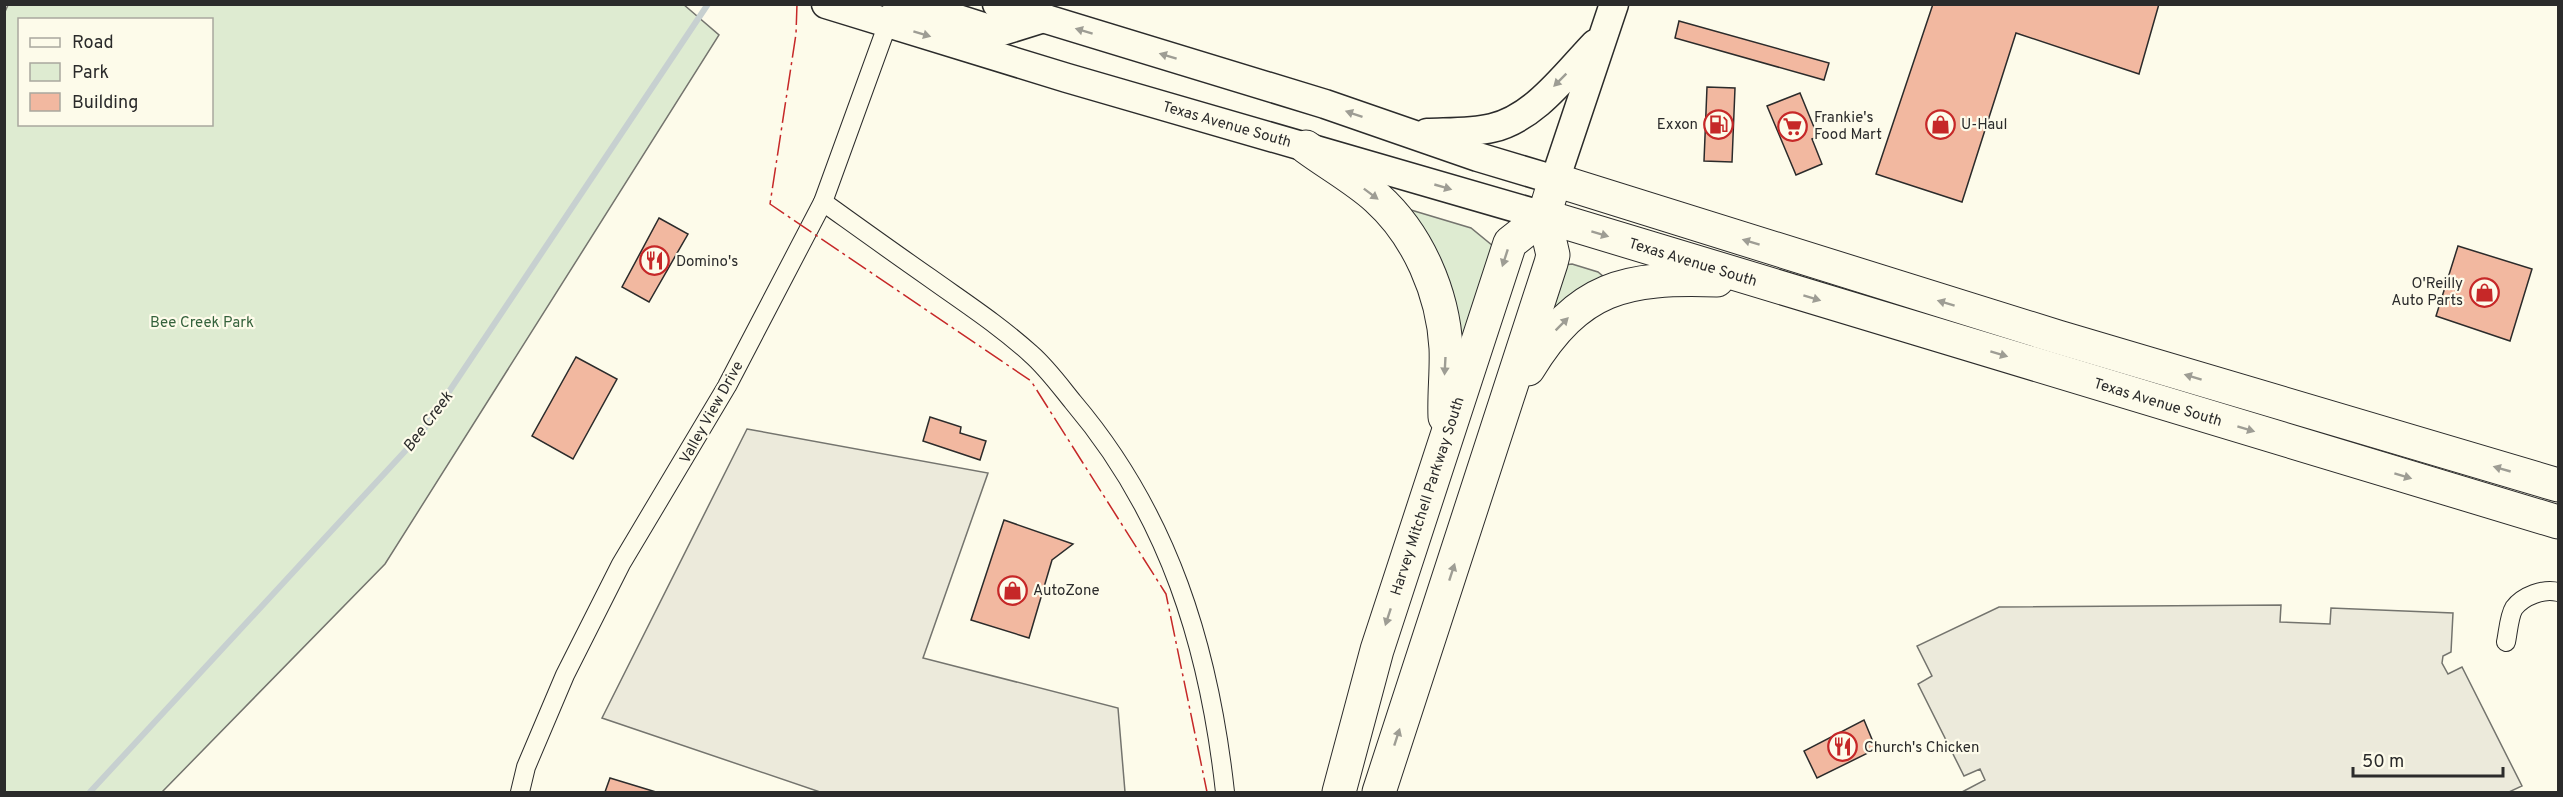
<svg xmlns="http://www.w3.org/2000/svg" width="2563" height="797" font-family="Overpass,sans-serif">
<rect width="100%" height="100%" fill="#fdfbea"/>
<g fill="#deebd1" stroke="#74746e" stroke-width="1.5" fill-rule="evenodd">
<path d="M683,4L719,35L385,564L162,792H5L4,14L8,5ZM20,20H212V124H20Z"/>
<path d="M1411,210L1471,228L1493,246L1459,349L1408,211Z"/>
<path d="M1572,264L1598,272L1604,277L1546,326L1564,265Z"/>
</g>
<g fill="#eceadb" stroke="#74746e" stroke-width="1.5">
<path d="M747,429L988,473L923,658L1118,708L1125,792H820L602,718Z"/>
<path d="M2281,605L2280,622L2330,624L2331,608L2453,613L2451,652L2443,656L2442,663L2448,674L2462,667L2522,786L2509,792H1962L1985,780L1980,769L1964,776L1918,684L1932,676L1917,646L1999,607Z"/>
</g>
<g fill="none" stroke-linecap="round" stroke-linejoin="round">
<path stroke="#c7d0d0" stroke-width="6" d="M90,792L420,435L708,4"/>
</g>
<g fill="#f2b8a0" stroke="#2b2b2b" stroke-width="1.5">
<path d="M1933,4H2159L2139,74L2016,33L1962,202L1876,174Z"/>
<path d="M1679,21L1829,63L1824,80L1675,38Z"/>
<path d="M1707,87L1735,88L1732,162L1704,161Z"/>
<path d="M1800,93L1818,137L1812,139L1822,164L1796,175L1767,106Z"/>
<path d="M659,218L688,234L649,302L622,287Z"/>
<path d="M2458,246L2532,269L2510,341L2436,316Z"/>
<path d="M576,357L617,379L573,459L532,436Z"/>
<path d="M930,417L961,427L960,433L986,441L980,460L923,441Z"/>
<path d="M1004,520L1073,544L1052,560L1029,638L971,620Z"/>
<path d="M1864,720L1876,749L1817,778L1804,751Z"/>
<path d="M610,778L656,792H605Z"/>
</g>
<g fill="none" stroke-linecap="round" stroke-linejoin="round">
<defs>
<g id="street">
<path d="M823,202C858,227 894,253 930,278C965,303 999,325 1031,354C1047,368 1060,386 1073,402C1169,515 1209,647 1225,792"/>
<path d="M2506,642C2508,633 2509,616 2514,608C2523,596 2544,588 2558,592"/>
<path d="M520,792L526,767L565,675L621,564L727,386L823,202L888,23"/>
</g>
<g id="primary">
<path d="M826,4L1067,78L1544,216"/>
<path d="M997,4L1325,104L1478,157L1555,180L1614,4"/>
<path d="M888,23L899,9L920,7L999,32L1044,18"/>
<path d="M1427,133C1448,132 1471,133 1492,128C1535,118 1566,74 1595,44"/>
</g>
<g id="highway">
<path d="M1306,147C1329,164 1356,179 1377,198C1418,235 1443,293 1446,348C1447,371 1444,394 1445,417"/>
<path d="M1544,216L2558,522"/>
<path d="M1528,369C1579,286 1625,277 1717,280"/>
<path d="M1339,792L1377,650L1510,243L1544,216"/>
<path d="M1379,792L1551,263L1553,255L1544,216L1555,180L2058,337L2558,485"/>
</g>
</defs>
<use href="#street" stroke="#2b2b2b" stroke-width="20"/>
<use href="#primary" stroke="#2b2b2b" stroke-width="31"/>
<use href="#highway" stroke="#2b2b2b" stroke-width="35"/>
<use href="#street" stroke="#fdfbea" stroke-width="18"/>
<use href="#primary" stroke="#fdfbea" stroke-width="28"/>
<use href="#highway" stroke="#fdfbea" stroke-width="33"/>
<path stroke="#c62828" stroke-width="1.5" stroke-dasharray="21 4.5 3 4.5" stroke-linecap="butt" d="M797,4L796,34L770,204L1031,381L1166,594L1207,792"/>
</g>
<defs><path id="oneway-solid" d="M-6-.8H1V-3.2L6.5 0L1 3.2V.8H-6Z" transform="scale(1.5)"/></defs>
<g fill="#9e9d94">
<use href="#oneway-solid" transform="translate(1084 31) rotate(-163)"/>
<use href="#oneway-solid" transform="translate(922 34) rotate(17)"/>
<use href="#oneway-solid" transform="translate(1168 56) rotate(-163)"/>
<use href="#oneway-solid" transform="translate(1560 80) rotate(135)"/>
<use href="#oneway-solid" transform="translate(1354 114) rotate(-161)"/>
<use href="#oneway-solid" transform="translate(1443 187) rotate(16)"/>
<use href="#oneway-solid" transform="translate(1371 194) rotate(37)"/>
<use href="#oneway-solid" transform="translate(1600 234) rotate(17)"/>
<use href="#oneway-solid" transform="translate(1751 242) rotate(-163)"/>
<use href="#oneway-solid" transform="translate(1505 258) rotate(108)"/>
<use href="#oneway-solid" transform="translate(1812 298) rotate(17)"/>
<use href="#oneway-solid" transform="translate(1946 303) rotate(-163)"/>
<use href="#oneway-solid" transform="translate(1562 324) rotate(-45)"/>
<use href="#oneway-solid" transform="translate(1999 354) rotate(17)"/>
<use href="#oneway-solid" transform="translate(1445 366) rotate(93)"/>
<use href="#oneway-solid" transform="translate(2193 377) rotate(-163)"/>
<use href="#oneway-solid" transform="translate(2246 429) rotate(17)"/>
<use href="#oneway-solid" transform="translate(2502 469) rotate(-164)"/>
<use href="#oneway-solid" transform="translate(2403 476) rotate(17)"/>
<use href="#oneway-solid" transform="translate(1452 572) rotate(-72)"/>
<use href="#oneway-solid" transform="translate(1388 617) rotate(108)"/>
<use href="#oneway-solid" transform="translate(1397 737) rotate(-72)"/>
</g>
<defs>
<symbol id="fuel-ring" viewBox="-11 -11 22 22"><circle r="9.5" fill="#fdfbea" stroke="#c62828" stroke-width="1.5"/><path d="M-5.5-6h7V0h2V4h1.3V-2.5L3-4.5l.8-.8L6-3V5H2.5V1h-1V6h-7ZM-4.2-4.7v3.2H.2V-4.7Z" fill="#c62828"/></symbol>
<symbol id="shop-ring" viewBox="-11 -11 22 22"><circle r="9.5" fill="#fdfbea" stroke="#c62828" stroke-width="1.5"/><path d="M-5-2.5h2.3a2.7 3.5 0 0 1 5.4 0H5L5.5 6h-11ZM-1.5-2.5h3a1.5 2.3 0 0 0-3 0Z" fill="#c62828"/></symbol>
<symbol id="supermarket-ring" viewBox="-11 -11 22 22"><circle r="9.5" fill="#fdfbea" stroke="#c62828" stroke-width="1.5"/><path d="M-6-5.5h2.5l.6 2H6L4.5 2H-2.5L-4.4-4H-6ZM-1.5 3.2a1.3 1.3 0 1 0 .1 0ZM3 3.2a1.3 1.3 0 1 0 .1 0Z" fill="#c62828"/></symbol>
<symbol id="restaurant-ring" viewBox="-11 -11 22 22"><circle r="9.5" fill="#fdfbea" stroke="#c62828" stroke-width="1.5"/><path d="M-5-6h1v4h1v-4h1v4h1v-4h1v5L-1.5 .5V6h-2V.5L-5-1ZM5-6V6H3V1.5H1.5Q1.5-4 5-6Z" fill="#c62828"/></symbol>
</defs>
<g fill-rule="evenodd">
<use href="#fuel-ring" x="1702" y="108" width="33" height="33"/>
<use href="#shop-ring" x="1924" y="108" width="33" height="33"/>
<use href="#supermarket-ring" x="1776" y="110" width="33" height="33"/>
<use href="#restaurant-ring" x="638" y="244" width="33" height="33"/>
<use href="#shop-ring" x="2468" y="276" width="33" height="33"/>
<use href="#shop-ring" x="996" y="574" width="33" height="33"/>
<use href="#restaurant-ring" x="1826" y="730" width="33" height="33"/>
</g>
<g text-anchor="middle" stroke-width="4.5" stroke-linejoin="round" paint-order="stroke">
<g font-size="15" fill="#2b2b2b" stroke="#fdfbea" text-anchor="start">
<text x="1814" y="122">Frankie's<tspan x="1814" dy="17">Food Mart</tspan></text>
<text x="1698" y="129" text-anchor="end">Exxon</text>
<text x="1961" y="129">U-Haul</text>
<text x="676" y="266">Domino's</text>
<text x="2463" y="288" text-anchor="end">O'Reilly<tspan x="2463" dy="17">Auto Parts</tspan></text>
<text x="1033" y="595">AutoZone</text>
<text x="1864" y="752">Church's Chicken</text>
</g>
<g font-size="15" fill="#2b2b2b" stroke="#fdfbea">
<text transform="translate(1227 124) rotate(16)" y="5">Texas Avenue South</text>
<text transform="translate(1693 262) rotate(17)" y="5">Texas Avenue South</text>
<text transform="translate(2158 402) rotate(17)" y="5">Texas Avenue South</text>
<text transform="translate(711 412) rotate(-61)" y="5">Valley View Drive</text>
<text transform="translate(1427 496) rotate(-72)" y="5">Harvey Mitchell Parkway South</text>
</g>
<g font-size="15" fill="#34623c" stroke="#fdfbea">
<text x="202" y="327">Bee Creek Park</text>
</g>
<g font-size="16" font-style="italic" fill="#2b2b2b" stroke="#fdfbea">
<text transform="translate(427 421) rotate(-53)" y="6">Bee Creek</text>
</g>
</g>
<rect width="2563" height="797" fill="none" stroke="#2b2b2b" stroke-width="12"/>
<rect x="18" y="18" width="195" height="108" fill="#fdfbea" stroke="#a9a89e" stroke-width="1.5"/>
<rect x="30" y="38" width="30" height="9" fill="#fdfbea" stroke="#a9a89e" stroke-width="1.5"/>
<text x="72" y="48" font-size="18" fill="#2b2b2b">Road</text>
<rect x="30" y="63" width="30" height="18" fill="#deebd1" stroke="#a9a89e" stroke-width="1.5"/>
<text x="72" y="78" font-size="18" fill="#2b2b2b">Park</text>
<rect x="30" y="93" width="30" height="18" fill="#f2b8a0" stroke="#a9a89e" stroke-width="1.5"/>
<text x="72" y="108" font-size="18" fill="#2b2b2b">Building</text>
<path d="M2353 767v9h150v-9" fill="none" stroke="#2b2b2b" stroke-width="3"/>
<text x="2362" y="767" font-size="18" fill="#2b2b2b" stroke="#fdfbea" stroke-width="4.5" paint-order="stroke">50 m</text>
</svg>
